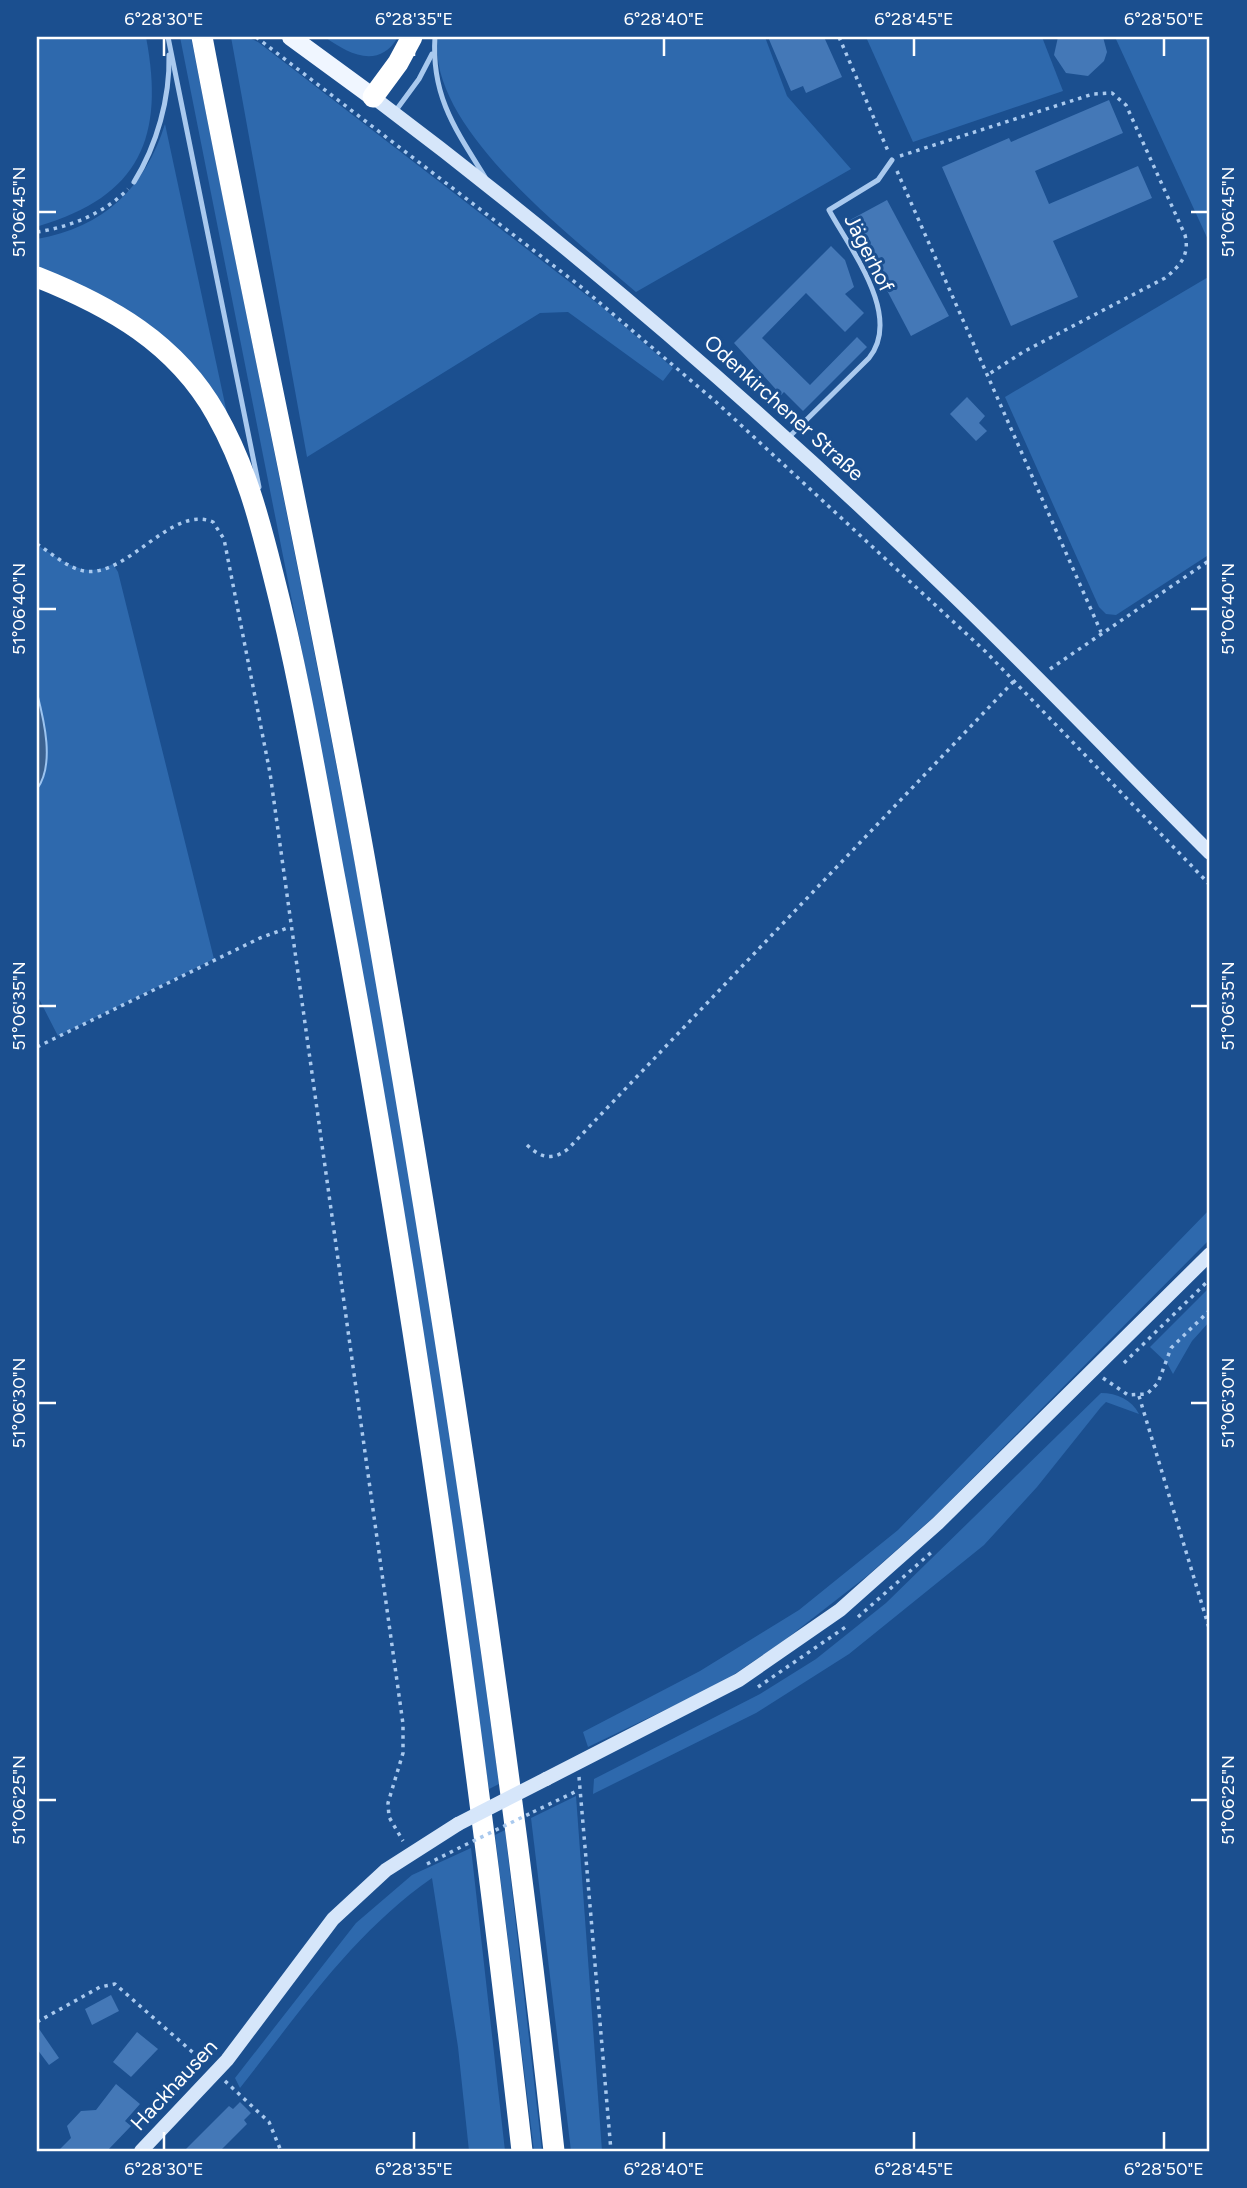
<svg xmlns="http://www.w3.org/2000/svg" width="1247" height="2188" font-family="Figtree,sans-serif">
<rect width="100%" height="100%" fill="#1b4f8f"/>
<g fill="#2e69ad">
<path d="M37,37H146C165,137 140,196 39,226Z"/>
<path d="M180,37H191C252,349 319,660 375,973C424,1242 462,1513 499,1784L489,1789L316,722Z"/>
<path d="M231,37H247L258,42L602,307L673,368L663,381L568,312L540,313L307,457Z"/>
<path d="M325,37H398C379,70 348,54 325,37Z"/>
<path d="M438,37H765L787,96L851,169L636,292C575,239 425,127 438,37Z"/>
<path d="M866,37H1042L1063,91L913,142Z"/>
<path d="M1115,37H1210V244Z"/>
<path d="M165,124L228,418L147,324L115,302L37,269V239C104,227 145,188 165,124Z"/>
<path d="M1210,276V554L1116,615L1106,614L1099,607L1005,397Z"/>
<path d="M37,545C62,560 83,580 113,564L118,572L214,959L58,1036L37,995Z"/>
<path d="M1210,1209V1239L936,1515L867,1576L786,1639L723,1682L588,1747L583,1732L700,1671L799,1610L898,1530Z"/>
<path d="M1210,1287V1321L1192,1341L1173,1374L1167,1363L1150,1347Z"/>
<path d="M1101,1393C1117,1393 1132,1400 1139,1414L1106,1402L1101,1407L1037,1487L984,1545L849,1654L756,1713L593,1794L594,1779L760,1694L816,1659L886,1603Z"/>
<path d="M576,1796L602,2151H571L531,1818Z"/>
<path d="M505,1830L542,2151H534L495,1835Z"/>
<path d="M471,1848L505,2151H469L458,2047L432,1878C353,1933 299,2013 240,2088L235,2078L356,1923L412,1875Z"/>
</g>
<path fill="#3c6290" stroke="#9cc4f0" stroke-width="2" d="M37,693C44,720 55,765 37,789Z"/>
<g fill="#4478b7">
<path d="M768,37H824L842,77L806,93L803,86L791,91Z"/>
<path d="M1058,37H1103L1107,52L1104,61L1088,76L1066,73L1054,55Z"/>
<path d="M1109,100L1123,133L1035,171L1049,204L1138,166L1152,198L1053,241L1078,297L1011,326L942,167L1009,138L1011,142Z"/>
<path d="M887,200L949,316L911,336L850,220Z"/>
<path d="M831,246L845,260L854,287L845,294L864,313L845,332L806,293L762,338L810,385L857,337L867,347L803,411L784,392L781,395L734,343Z"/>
<path d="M967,397L985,416L979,423L987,431L976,441L950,414Z"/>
<path d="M111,1995L119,2011L92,2025L85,2009Z"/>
<path d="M37,2026L59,2058L49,2065L37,2049Z"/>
<path d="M137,2032L158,2049L131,2077L113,2062Z"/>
<path d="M116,2084L140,2104L125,2121L131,2126L107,2151H58L71,2138L67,2126L81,2111L96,2110Z"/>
<path d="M240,2102L251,2113L244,2120L247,2124L220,2151H184L229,2106L233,2109Z"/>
</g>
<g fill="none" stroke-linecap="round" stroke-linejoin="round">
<g stroke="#a9c9ee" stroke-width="3.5" stroke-dasharray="3.5 5" stroke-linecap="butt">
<path d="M256,37L580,286L715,401L986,652L1210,885"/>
<path d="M839,37L888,151"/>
<path d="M900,156L1093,94L1112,93L1126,105L1185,235C1190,255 1180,266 1165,278L1023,352L989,374"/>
<path d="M897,171L1101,632"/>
<path d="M37,232C70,227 105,213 128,189"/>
<path d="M37,544C51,553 68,568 84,571C128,578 171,504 213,522L224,539L270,773L403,1724V1753L388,1803L389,1817L403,1841"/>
<path d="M1050,669L1210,560"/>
<path d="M37,1047L260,938L290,927"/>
<path d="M527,1145C541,1158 552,1161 568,1149L1014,681"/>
<path d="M1124,1363L1210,1279"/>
<path d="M1103,1378L1128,1395L1147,1394L1158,1383L1171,1348L1210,1310"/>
<path d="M1139,1396L1210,1631"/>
<path d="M858,1617L934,1550"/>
<path d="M758,1687L847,1626"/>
<path d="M579,1777L611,2151"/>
<path d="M533,1812L579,1790"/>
<path d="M427,1864L465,1845"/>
<path d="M37,2022L100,1987L115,1984L206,2064"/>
<path d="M225,2081L269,2122L281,2151"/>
</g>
<g stroke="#a9c9ee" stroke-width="5">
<path d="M168,37L259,487"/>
<path d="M435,37C431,95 455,129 485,177"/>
<path d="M394,113L419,79L432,54"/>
<path d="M134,182C157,145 170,98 169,55"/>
<path d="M787,439L869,358C903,316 850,249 829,210L878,180L892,160"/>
</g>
<g stroke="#d6e6fa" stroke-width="14">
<path d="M373,97C574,248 765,413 946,588C1036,674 1122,765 1210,853"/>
<path d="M546,1779L739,1680L840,1610L938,1523L1210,1254"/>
<path d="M141,2151L227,2060L333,1919L386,1870L458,1824"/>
</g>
<path stroke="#f0f6ff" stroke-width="18" d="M291,37L373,97"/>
<g stroke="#fff" stroke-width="21">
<path d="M202,37C254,312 316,586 365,861C441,1289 507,1719 554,2151"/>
<path d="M373,97L398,63L412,37"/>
<path d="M37,277C110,306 176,343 216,414C245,465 259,518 273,574C299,675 316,777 335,879C415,1300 474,1726 522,2151"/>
</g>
<path stroke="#a9c9ee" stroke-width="3.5" stroke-dasharray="3.5 5" stroke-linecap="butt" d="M465,1845L531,1813"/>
<path stroke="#d6e6fa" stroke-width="14" d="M458,1824L546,1779"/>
</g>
<path fill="none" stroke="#fff" stroke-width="2.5" d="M164,38V56M414,38V56M664,38V56M914,38V56M1164,38V56M38,212H56M1191,212H1208M38,609H56M1191,609H1208M38,1006H56M1191,1006H1208M38,1403H56M1191,1403H1208M38,1800H56M1191,1800H1208M164,2132V2150M414,2132V2150M664,2132V2150M914,2132V2150M1164,2132V2150"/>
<g text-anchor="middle" stroke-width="6" stroke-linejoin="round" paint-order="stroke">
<g font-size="21" fill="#fff" stroke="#1b4f8f">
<text transform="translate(869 253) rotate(63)" y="7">Jägerhof</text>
<text transform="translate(784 408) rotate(42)" y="7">Odenkirchener Straße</text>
<text transform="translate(174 2085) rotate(-47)" y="7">Hackhausen</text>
</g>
</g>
<rect width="1247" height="2188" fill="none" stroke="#1b4f8f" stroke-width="77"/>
<rect x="38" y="38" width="1170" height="2112" fill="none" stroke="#fff" stroke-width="2.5"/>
<g font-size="18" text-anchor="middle" fill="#fff">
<text x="164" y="25">6°28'30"E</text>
<text x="414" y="25">6°28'35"E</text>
<text x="664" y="25">6°28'40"E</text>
<text x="914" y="25">6°28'45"E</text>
<text x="1164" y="25">6°28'50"E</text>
<text transform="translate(19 212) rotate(-90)" y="6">51°06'45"N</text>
<text transform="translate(1228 212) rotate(-90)" y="6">51°06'45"N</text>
<text transform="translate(19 609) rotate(-90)" y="6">51°06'40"N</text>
<text transform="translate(1228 609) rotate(-90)" y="6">51°06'40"N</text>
<text transform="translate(19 1006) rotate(-90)" y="6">51°06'35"N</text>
<text transform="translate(1228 1006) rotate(-90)" y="6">51°06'35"N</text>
<text transform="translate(19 1403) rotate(-90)" y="6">51°06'30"N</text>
<text transform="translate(1228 1403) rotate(-90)" y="6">51°06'30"N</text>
<text transform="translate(19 1800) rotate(-90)" y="6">51°06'25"N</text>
<text transform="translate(1228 1800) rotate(-90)" y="6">51°06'25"N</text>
<text x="164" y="2175">6°28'30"E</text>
<text x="414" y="2175">6°28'35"E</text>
<text x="664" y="2175">6°28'40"E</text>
<text x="914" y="2175">6°28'45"E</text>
<text x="1164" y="2175">6°28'50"E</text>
</g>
</svg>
